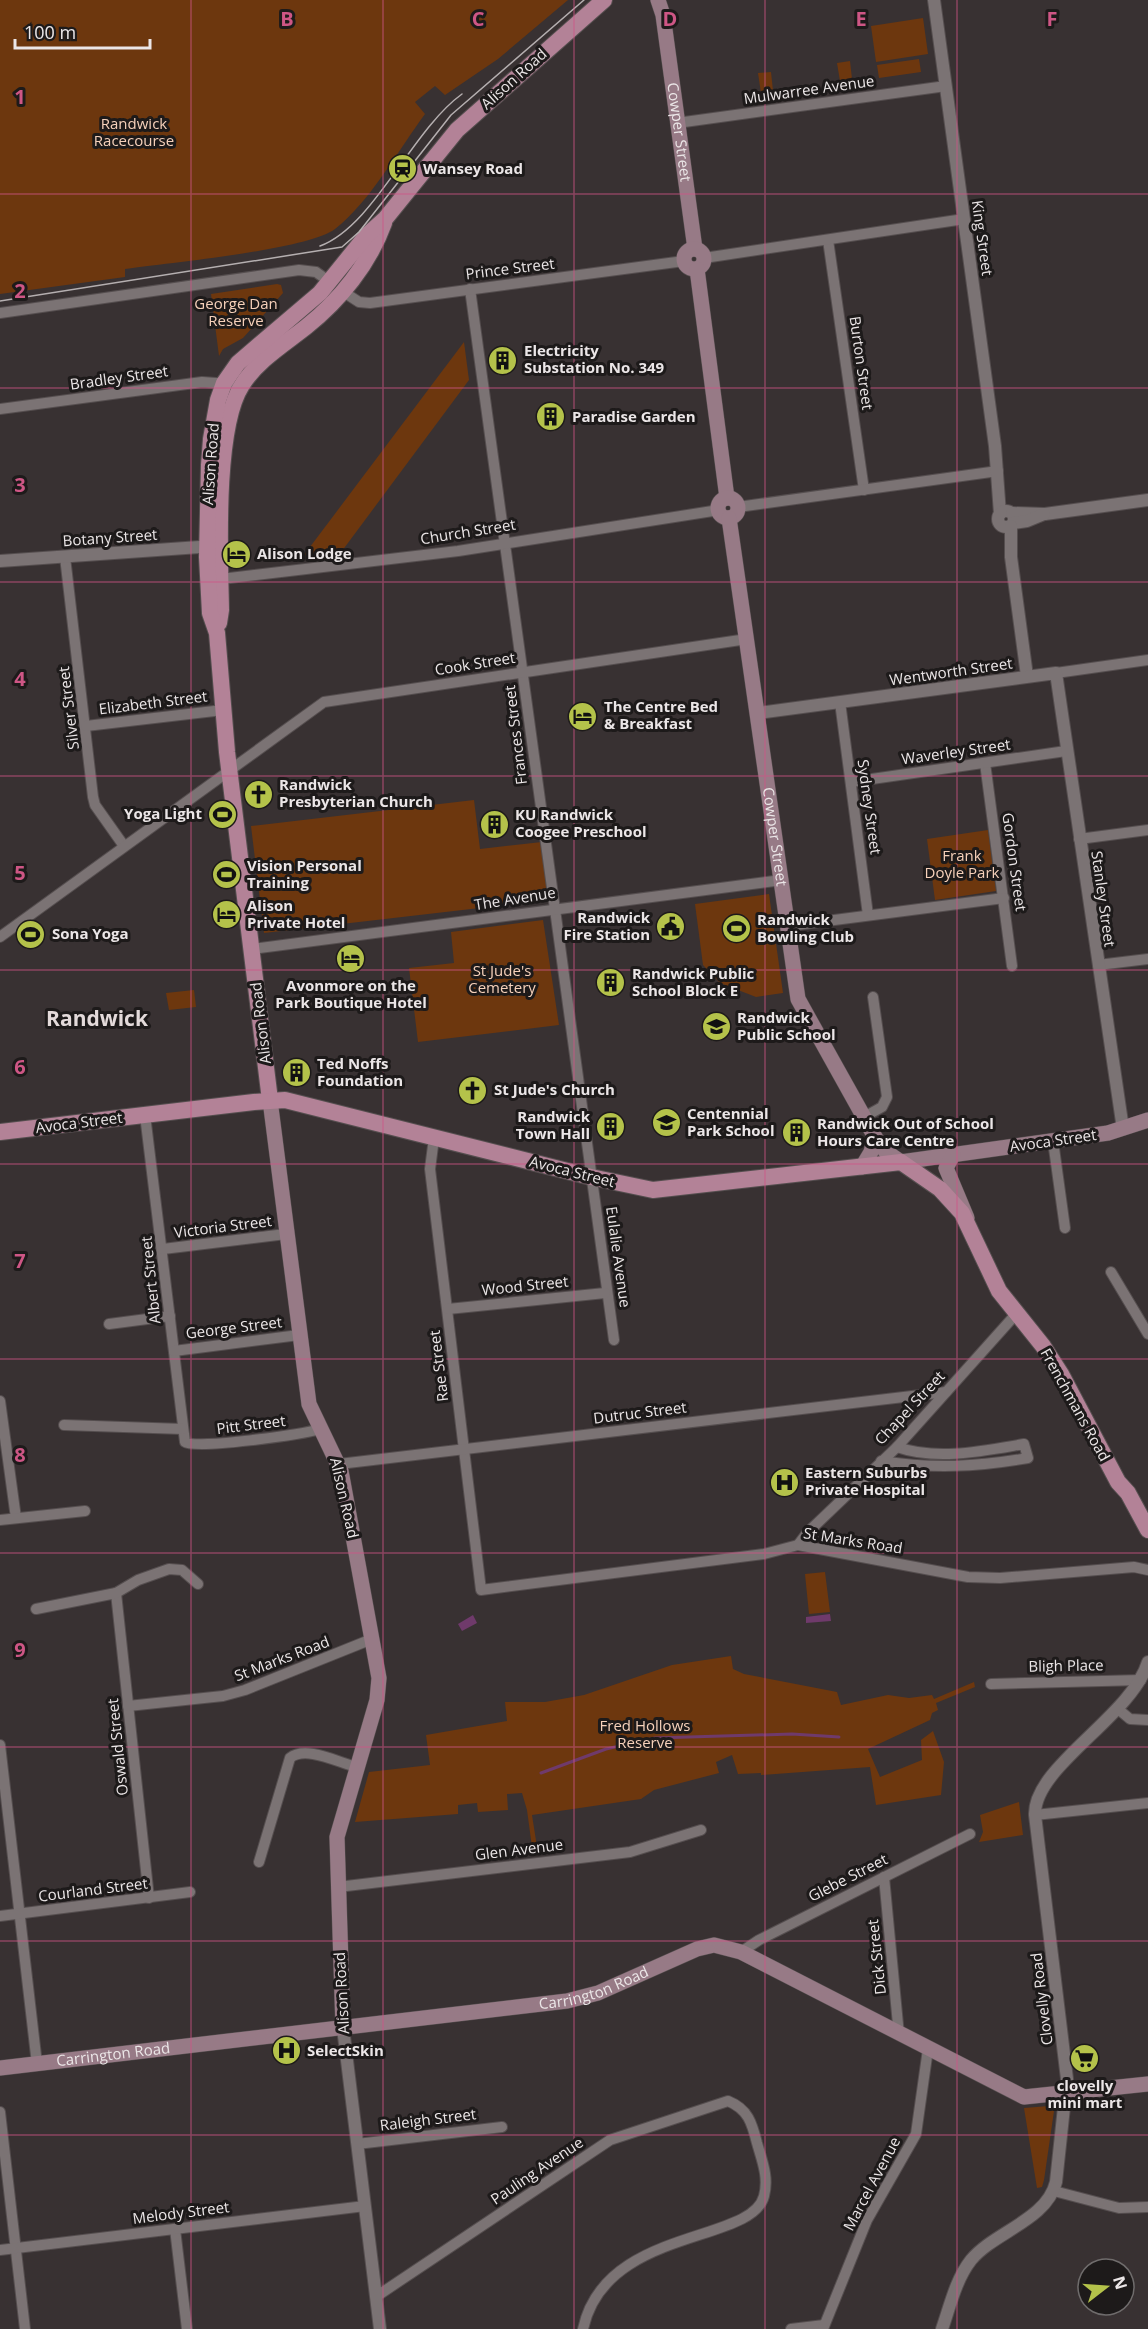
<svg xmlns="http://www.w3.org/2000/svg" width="1148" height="2329" font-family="'Open Sans',sans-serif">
<rect width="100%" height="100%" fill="#383132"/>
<g fill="#6d370e">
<path d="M0,0H568L498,59L445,95L435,86L415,102L425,114C399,149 370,202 335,229C307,250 167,263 125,269V277L0,294Z"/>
<path d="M923,18L928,54L876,62L871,26Z"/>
<path d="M919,59L921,72L879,78L877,65Z"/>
<path d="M850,61L852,79L840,81L837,63Z"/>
<path d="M771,72L773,91L761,93L758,73Z"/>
<path d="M277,284L281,285L283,293L243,338L223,349L219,356L211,294Z"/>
<path d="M464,342L469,380L342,551L304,555Z"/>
<path d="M474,800L480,849L542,842L548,900L264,933L251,826Z"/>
<path d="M988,830L996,891L935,900L927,839Z"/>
<path d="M769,894L783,993L756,997L720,983L703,965L695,904Z"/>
<path d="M543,920L559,1025L418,1042L409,968L454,963L451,932Z"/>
<path d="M194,990L196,1007L169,1010L166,993Z"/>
<path d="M825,1572L830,1612L809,1614L805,1574Z"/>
<path d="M731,1656L733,1669L744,1674L837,1692L841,1705L888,1695L909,1698L932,1695L934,1699L974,1682L975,1687L936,1703L938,1710L932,1713L930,1720L868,1749L880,1777L922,1760L921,1740L933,1731L944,1762L941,1795L876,1805L870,1767L761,1775V1773L738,1774L732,1755L716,1762L719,1773L654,1790L641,1799L532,1815L537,1847H532L527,1810L522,1793L507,1794L508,1810L478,1812L477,1803L458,1805V1814L355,1822L369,1772L430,1765L426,1735L507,1721L505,1702H545L584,1695L672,1665Z"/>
<path d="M1019,1802L1023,1835L979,1842L983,1832L980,1815Z"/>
<path d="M1049,2106L1054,2111L1044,2180L1042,2187L1037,2188L1024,2108Z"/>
</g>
<g fill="#6f3a6b">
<path d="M830,1614L831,1621L806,1623V1617Z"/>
<path d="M473,1615L477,1623L462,1631L458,1624Z"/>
</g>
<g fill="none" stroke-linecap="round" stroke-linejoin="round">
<path stroke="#6f3a6b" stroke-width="3" d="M541,1773L606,1749L655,1738L792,1734L839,1737"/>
<defs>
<g id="minor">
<path d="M677,123L946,86"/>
<path d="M828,240L864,490"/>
<path d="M704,258L964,219"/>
<path d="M470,289L614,1340"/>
<path d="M342,291L359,302L370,303L684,261"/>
<path d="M0,313L299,270L316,272L330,282"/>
<path d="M0,409L202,382L230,384"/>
<path d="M738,507L998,471"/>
<path d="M65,557L93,797L95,805L124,846"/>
<path d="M221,579L458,551L719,510"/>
<path d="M1056,673L1148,660"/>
<path d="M840,702L868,915"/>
<path d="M86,726L223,710"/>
<path d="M985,763L1012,966"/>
<path d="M851,782L1066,751"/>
<path d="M1079,839L1148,830"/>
<path d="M788,926L1004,898"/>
<path d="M0,937L324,702L747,639"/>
<path d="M252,949L782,880"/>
<path d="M1098,965L1148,959"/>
<path d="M145,1115L185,1442C194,1450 304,1434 320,1429"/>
<path d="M864,1117L882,1107L887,1097L873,997"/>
<path d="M434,1138L430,1169L481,1590L764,1554L798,1545L968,1577L1000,1578L1134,1567L1148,1570"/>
<path d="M1053,1141L1065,1228"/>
<path d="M163,1249L286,1234"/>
<path d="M1111,1272L1148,1334"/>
<path d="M448,1309L605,1293"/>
<path d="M109,1324L170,1316"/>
<path d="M174,1351L299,1335"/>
<path d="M0,1401L16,1518"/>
<path d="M64,1425L183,1429"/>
<path d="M881,1461C932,1469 977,1467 1028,1458L1024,1444C983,1451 937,1461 897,1447"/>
<path d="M339,1464L946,1392"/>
<path d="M0,1520L85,1511"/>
<path d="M798,1545L807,1533L897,1447L1016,1314"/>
<path d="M116,1593L149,1898"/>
<path d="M36,1609L116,1593L138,1580L169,1569L182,1570L198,1584"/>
<path d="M991,1684L1141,1680"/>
<path d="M128,1706L223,1696L245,1690L372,1639"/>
<path d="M1118,1709L1130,1719L1148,1720"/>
<path d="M0,1745L37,2064"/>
<path d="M1035,1815L1148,1803"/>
<path d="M259,1862L290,1758C306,1745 339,1763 357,1767"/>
<path d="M884,1877L899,2035"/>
<path d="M338,1887L630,1852L701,1830"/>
<path d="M0,1916L190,1892"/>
<path d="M741,1952L759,1940L970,1834"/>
<path d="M0,2112L25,2329"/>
<path d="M357,2144L502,2127"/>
<path d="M1054,2191L1119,2208L1148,2207"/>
<path d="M175,2229L187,2329"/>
<path d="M0,2250L365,2206"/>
<path d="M377,2296L610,2140L728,2101C748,2109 752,2123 757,2143C762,2161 769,2177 764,2196C752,2244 605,2227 583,2329"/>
<path d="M791,2329L824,2325"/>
<path d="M823,2329L867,2220L916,2134L928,2049"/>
</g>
<g id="tertiary">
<path d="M934,0L995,446L1000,514"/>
<circle cx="1006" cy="519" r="8"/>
<path d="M1012,513L1045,514L1148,500"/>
<path d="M1013,523L1027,521L1044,514"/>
<path d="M1011,526V557L1027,676"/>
<path d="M0,561L214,546"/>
<path d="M758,713L1056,673L1123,1129"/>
<path d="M343,2028L380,2329"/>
<path d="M942,2329C950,2306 956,2279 971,2260C994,2232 1047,2220 1056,2182L1067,2079L1035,1815C1033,1767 1131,1717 1148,1662"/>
</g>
<g id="secondary">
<path id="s1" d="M658,0L663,15L695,249"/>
<circle cx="694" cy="259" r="10"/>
<path d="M697,269L727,498"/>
<circle cx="728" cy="508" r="10"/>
<path id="s2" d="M729,518L798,999L875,1137L885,1151L901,1162L1108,1133L1148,1120"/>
<path d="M270,1100L309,1404L341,1471L379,1678L377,1700L337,1837L343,2028"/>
<path d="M953,1155L946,1168L967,1218"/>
<path d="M862,1167L871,1152L875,1137"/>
<path id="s3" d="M0,2068L567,2001L598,1993L697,1949L714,1945L741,1952L1024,2097L1148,2084"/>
</g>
<g id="primary">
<path d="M219,623L221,610C220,556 214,428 242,385C257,361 283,345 306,327C340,300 369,264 384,223"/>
<path d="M270,1100L227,752L217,633L210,613L207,557L209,465L211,439L218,400L224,383L238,363L320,293L366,236L385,219L457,130L604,0"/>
<path d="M0,1132L254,1102L285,1100L591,1177L653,1190L901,1162L940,1189L962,1213L999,1291L1043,1346L1061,1374L1118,1482L1128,1493L1148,1530"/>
</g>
</defs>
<use href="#minor" stroke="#554e4f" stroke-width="12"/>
<use href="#tertiary" stroke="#554e4f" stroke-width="14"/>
<use href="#secondary" stroke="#554e4f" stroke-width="16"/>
<use href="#primary" stroke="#554e4f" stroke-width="18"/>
<use href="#minor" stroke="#7b7374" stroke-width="10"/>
<use href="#tertiary" stroke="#7b7374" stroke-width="12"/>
<use href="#secondary" stroke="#977a86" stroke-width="15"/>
<use href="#primary" stroke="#b38297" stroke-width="16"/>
<g stroke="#b5afb0" stroke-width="1.5">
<path d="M320,246C374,226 411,131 462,94"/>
<path d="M0,301L342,247L359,232L451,115L584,0"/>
</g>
</g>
<path fill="none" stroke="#ce5685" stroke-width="1.5" stroke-opacity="0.55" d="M191,0V2329M383,0V2329M574,0V2329M765,0V2329M957,0V2329M0,194H1148M0,388H1148M0,582H1148M0,776H1148M0,970H1148M0,1164H1148M0,1359H1148M0,1553H1148M0,1747H1148M0,1941H1148M0,2135H1148"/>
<defs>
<symbol id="station-disc" viewBox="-11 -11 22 22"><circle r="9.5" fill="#b4c24a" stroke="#1d1a1a"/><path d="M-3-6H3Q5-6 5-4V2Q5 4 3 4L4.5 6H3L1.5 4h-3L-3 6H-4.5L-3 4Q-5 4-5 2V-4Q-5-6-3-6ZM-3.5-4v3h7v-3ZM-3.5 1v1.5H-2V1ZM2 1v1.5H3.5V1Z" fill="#111"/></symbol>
<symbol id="building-disc" viewBox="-11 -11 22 22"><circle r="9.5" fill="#b4c24a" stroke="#1d1a1a"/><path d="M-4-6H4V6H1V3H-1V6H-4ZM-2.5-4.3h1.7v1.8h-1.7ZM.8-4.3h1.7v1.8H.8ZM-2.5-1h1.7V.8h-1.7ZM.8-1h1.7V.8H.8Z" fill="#111"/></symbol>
<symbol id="hotel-disc" viewBox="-11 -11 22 22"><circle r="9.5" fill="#b4c24a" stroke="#1d1a1a"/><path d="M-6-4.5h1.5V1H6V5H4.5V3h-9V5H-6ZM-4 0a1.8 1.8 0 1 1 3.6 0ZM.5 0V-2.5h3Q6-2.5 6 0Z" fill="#111"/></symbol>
<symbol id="church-disc" viewBox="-11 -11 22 22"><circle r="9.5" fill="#b4c24a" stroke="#1d1a1a"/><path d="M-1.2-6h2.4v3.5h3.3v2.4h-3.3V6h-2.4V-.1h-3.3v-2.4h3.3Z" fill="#111"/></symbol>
<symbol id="stadium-disc" viewBox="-11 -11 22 22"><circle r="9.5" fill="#b4c24a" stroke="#1d1a1a"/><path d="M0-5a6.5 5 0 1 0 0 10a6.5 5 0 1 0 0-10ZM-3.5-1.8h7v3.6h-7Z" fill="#111"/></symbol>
<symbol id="civic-disc" viewBox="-11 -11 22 22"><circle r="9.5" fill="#b4c24a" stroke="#1d1a1a"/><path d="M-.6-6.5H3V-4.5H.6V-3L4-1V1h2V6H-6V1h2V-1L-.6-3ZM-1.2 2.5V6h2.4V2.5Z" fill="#111"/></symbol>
<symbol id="school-disc" viewBox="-11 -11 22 22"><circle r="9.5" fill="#b4c24a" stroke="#1d1a1a"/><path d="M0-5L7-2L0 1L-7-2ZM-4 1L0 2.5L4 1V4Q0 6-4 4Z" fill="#111"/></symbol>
<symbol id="hospital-disc" viewBox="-11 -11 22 22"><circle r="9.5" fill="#b4c24a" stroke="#1d1a1a"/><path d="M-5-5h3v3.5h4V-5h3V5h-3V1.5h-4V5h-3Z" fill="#111"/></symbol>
<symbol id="supermarket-disc" viewBox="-11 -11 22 22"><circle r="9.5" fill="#b4c24a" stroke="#1d1a1a"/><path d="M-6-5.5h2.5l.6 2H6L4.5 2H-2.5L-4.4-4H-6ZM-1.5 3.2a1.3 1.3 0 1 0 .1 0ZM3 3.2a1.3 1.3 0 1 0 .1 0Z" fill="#111"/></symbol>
</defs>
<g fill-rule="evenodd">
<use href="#station-disc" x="386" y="152" width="33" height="33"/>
<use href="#building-disc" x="486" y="344" width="33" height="33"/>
<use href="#building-disc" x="534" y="400" width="33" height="33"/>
<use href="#hotel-disc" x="220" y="538" width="33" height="33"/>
<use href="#hotel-disc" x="566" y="700" width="33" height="33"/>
<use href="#church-disc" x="242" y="778" width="33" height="33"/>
<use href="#stadium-disc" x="206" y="798" width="33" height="33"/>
<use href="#building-disc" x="478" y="808" width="33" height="33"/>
<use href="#stadium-disc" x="210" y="858" width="33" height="33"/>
<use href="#hotel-disc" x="210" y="898" width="33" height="33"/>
<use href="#civic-disc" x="654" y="910" width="33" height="33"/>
<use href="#stadium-disc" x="720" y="912" width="33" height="33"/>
<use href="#stadium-disc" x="14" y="918" width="33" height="33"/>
<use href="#hotel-disc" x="334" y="942" width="33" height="33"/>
<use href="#building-disc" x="594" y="966" width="33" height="33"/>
<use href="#school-disc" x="700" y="1010" width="33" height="33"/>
<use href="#building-disc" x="280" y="1056" width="33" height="33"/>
<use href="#church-disc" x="456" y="1074" width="33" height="33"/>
<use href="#school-disc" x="650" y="1106" width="33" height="33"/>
<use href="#building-disc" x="594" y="1110" width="33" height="33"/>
<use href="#building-disc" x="780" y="1116" width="33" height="33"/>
<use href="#hospital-disc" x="768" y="1466" width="33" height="33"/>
<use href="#hospital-disc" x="270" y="2034" width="33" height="33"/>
<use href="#supermarket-disc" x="1068" y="2042" width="33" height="33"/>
</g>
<g text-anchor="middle" stroke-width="6" stroke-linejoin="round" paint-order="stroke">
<g font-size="15" fill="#ebe6e7" stroke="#1d1a1a">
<text transform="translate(514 79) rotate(-42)" y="5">Alison Road</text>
<text transform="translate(809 90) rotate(-8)" y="5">Mulwarree Avenue</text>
<text dy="5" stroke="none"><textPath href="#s1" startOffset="134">Cowper Street</textPath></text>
<text transform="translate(982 238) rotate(82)" y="5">King Street</text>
<text transform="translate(510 269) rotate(-7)" y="5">Prince Street</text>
<text transform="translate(861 363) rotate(82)" y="5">Burton Street</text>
<text transform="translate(119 378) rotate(-8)" y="5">Bradley Street</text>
<text transform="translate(211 464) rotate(-86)" y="5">Alison Road</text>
<text transform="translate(468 532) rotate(-9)" y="5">Church Street</text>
<text transform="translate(110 538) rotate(-4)" y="5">Botany Street</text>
<text transform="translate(475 664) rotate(-9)" y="5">Cook Street</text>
<text transform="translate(951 672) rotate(-8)" y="5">Wentworth Street</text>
<text transform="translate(153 703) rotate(-7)" y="5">Elizabeth Street</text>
<text transform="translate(69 708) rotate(-97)" y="5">Silver Street</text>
<text transform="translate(516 735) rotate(-97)" y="5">Frances Street</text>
<text transform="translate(956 752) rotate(-8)" y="5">Waverley Street</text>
<text transform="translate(869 807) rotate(82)" y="5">Sydney Street</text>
<text dy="5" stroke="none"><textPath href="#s2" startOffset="322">Cowper Street</textPath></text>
<text transform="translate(1014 862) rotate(82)" y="5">Gordon Street</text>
<text transform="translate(515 899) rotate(-9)" y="5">The Avenue</text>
<text transform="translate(1103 899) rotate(82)" y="5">Stanley Street</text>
<text transform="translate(261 1023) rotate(-97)" y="5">Alison Road</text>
<text transform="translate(79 1123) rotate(-7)" y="5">Avoca Street</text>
<text transform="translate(1053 1141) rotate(-8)" y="5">Avoca Street</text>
<text transform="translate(572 1172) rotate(14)" y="5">Avoca Street</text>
<text transform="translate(223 1227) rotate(-7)" y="5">Victoria Street</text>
<text transform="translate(618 1257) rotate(82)" y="5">Eulalie Avenue</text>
<text transform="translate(151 1280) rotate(-96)" y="5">Albert Street</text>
<text transform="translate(525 1286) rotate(-6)" y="5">Wood Street</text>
<text transform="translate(234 1328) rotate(-7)" y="5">George Street</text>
<text transform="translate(439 1366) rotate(-97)" y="5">Rae Street</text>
<text transform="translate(1075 1405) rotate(61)" y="5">Frenchmans Road</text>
<text transform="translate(910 1408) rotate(-47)" y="5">Chapel Street</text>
<text transform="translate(640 1413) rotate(-7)" y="5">Dutruc Street</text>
<text transform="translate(251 1425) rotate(-7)" y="5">Pitt Street</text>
<text transform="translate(344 1498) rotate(77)" y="5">Alison Road</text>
<text transform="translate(853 1541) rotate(9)" y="5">St Marks Road</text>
<text transform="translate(282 1659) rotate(-21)" y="5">St Marks Road</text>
<text transform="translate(1066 1666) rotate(-1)" y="5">Bligh Place</text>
<text transform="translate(118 1747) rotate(-96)" y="5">Oswald Street</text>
<text transform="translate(519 1850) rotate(-7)" y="5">Glen Avenue</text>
<text transform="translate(848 1878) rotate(-27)" y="5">Glebe Street</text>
<text transform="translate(93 1890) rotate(-7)" y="5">Courland Street</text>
<text transform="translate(877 1957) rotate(-96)" y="5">Dick Street</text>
<text dy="5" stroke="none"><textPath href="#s3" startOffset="600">Carrington Road</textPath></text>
<text transform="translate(342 1993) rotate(-93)" y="5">Alison Road</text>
<text transform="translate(1042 1999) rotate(-97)" y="5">Clovelly Road</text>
<text dy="5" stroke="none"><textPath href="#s3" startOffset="114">Carrington Road</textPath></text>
<text transform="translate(428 2120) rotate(-7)" y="5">Raleigh Street</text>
<text transform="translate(537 2171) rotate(-34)" y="5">Pauling Avenue</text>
<text transform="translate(872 2184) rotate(-62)" y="5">Marcel Avenue</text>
<text transform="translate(181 2213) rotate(-7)" y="5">Melody Street</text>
</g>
<g font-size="15" fill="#f6d1ba" stroke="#1d1a1a">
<text x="134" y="129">Randwick<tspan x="134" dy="17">Racecourse</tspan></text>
<text x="236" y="309">George Dan<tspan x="236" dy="17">Reserve</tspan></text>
<text x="962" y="861">Frank<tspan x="962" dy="17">Doyle Park</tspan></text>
<text x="502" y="976">St Jude's<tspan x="502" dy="17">Cemetery</tspan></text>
<text x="645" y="1731">Fred Hollows<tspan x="645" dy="17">Reserve</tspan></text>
</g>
<g font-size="15" font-weight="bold" fill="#ebe6e7" stroke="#1d1a1a" text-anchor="start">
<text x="423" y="174">Wansey Road</text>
<text x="524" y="356">Electricity<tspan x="524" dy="17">Substation No. 349</tspan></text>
<text x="572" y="422">Paradise Garden</text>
<text x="257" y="559">Alison Lodge</text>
<text x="604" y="712">The Centre Bed<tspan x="604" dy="17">&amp; Breakfast</tspan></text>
<text x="279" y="790">Randwick<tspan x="279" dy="17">Presbyterian Church</tspan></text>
<text x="202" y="819" text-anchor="end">Yoga Light</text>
<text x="515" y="820">KU Randwick<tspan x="515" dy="17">Coogee Preschool</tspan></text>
<text x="247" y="871">Vision Personal<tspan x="247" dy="17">Training</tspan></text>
<text x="247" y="911">Alison<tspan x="247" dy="17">Private Hotel</tspan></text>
<text x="650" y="923" text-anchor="end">Randwick<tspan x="650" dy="17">Fire Station</tspan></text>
<text x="757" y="925">Randwick<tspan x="757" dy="17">Bowling Club</tspan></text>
<text x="52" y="939">Sona Yoga</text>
<text x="632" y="979">Randwick Public<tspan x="632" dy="17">School Block E</tspan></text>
<text x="351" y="991" text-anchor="middle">Avonmore on the<tspan x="351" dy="17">Park Boutique Hotel</tspan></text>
<text x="737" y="1023">Randwick<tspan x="737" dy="17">Public School</tspan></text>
<text x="317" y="1069">Ted Noffs<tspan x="317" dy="17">Foundation</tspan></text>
<text x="494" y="1095">St Jude's Church</text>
<text x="687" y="1119">Centennial<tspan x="687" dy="17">Park School</tspan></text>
<text x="590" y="1122" text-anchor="end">Randwick<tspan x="590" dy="17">Town Hall</tspan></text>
<text x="817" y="1129">Randwick Out of School<tspan x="817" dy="17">Hours Care Centre</tspan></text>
<text x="805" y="1478">Eastern Suburbs<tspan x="805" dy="17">Private Hospital</tspan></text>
<text x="307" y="2056">SelectSkin</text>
<text x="1085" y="2091" text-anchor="middle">clovelly<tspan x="1085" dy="17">mini mart</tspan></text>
</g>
<g font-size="21" font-weight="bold" fill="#e3dada" stroke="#1d1a1a">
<text x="97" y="1026">Randwick</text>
</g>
</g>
<g font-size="20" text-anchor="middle" font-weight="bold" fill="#ce5685" stroke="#1d1a1a" stroke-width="6" stroke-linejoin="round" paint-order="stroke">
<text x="287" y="26">B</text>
<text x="478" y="26">C</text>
<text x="670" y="26">D</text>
<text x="861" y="26">E</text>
<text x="1052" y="26">F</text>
<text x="20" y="104">1</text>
<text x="20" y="298">2</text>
<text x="20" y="492">3</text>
<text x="20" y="686">4</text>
<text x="20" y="880">5</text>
<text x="20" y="1074">6</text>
<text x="20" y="1268">7</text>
<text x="20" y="1462">8</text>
<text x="20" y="1657">9</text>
</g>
<g transform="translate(1106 2287) rotate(73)"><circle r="28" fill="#1d1a1a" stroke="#6f6c6c" stroke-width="1.5"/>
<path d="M0-4.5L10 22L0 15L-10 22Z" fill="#b4c24a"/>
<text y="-9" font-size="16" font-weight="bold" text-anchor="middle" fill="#ebe6e7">N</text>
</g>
<path d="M15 39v9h135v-9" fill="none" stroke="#ebe6e7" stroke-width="3"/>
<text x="24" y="39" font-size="18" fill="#ebe6e7" stroke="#1d1a1a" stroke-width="4.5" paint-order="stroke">100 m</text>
</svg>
